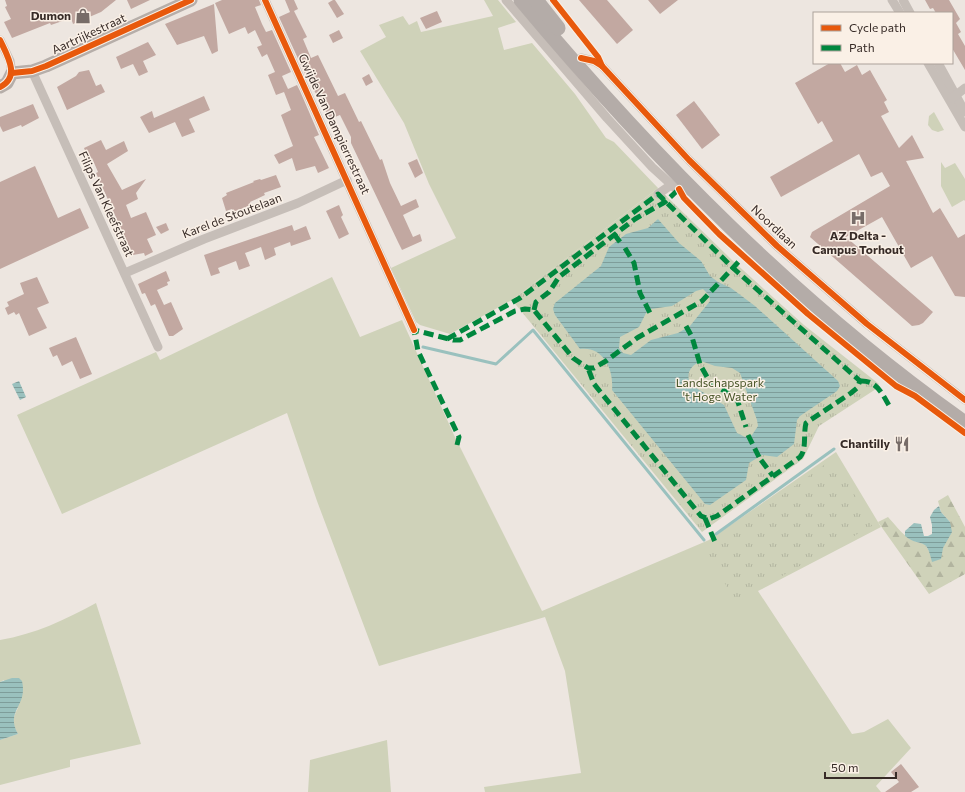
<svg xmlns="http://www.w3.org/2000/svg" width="965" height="792" font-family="Commissioner,sans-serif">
<defs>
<pattern id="forest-firs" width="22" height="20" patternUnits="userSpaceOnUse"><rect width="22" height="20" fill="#cfd2b9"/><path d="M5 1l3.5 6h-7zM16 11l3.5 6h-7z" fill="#b2b49f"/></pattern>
<pattern id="park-tufts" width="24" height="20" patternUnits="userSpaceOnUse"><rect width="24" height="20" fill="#cfd2b9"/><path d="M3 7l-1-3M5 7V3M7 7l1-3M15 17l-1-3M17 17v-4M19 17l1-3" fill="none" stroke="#b2b49f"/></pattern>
<pattern id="water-rules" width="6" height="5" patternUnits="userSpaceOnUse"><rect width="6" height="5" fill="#9ac1be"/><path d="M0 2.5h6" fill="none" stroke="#7e9d9a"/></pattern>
</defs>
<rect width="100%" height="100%" fill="#ede6e0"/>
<g fill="#cfd2b9">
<path d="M484,0H498L516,22L498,28L504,50L532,43L575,94L606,138L614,142L658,188L512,300L450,334L420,325L416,322L391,268L456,238L429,184L404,123L360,51L386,37L379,25L403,16L409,25L417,21L421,32L493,16Z"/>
<path d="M934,112L944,130L938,132L932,130L928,125L929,116Z"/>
<path d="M941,162L945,168L955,163L965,179V201L964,200L952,207L941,186Z"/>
<path d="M332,277L360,337L402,320L454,435L542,611L709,540L836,452L881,527L758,591L852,734L864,732L888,719L911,748L876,786L881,792H485L484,787L581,773L565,671L545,617L379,666L317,501L287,413L62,514L17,415L156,352L160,360Z"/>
<path d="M96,603L141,744L70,760V767L0,785V740L18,734C12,724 12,719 18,708L4,680L0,682V640C35,634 65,620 96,603Z"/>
<path d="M387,740L391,792H308L310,760Z"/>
</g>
<path fill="url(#forest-firs)" d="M948,495L965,527V574L929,594L878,522L888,517C900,530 906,541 925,544L929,551L943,548L950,522L941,512L938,501Z"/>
<g fill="url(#park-tufts)">
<path d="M658,188L733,261L804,325L879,384L876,389L819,426L803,459L702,532L512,300Z"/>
<path d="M834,458L872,526L735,602L706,549Z"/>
</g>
<g fill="url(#water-rules)" fill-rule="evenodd">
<path d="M658,219L679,243L701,261L710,276L718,282L731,288L755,306L838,381L840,386L837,391L800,416L797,420L794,444L777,457L762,455L749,463L746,480L710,505L705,504L701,499L612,390C614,369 603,346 580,349L555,315L553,309L555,303L601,266L609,247L626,234L648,228ZM703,289L709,295L710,301L690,326L678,333L651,340L631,355L623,353L619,348L620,337L639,327L646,313L651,309L672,306L696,291ZM701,361L715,366L732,368L740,373L757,420L758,426L752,435L745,437L737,433L724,405L691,385C685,374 690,366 701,361Z"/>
<path d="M19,381L26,397L20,400L12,384Z"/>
<path d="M939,506L941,512L950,522L952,532L943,548L941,559L932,562C926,535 922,549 905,536V531L914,523L921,524L924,536H928L932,534V525L930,517L934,510Z"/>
<path d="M12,678H19L22,681C28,707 5,710 18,734L0,740V682Z"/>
</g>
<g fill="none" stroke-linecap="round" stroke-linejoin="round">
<g stroke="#9ac1be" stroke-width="3">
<path d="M423,347L496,364L533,330L704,540"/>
<path d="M716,534L834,449"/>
</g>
</g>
<g fill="#c2a8a1">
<path d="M5,0H116L101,12L73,24L71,18L51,25L50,23L12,38L4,22L11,19L5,7L7,6Z"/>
<path d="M127,0H150L131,9Z"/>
<path d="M222,0H259L261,5L255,7L262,24L266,32L272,30L291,72L282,76L288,89L297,85L300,91L319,135L314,137L329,168L318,173L315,166L296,171L292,158L279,164L274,155L293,146L281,115L291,110L284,92L276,95L268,75L275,72L267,54L262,57L257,47L262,45L255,30L248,34L245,27L229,34L215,3Z"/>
<path d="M285,0H294L298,9L294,11L307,37L303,39L311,58L318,55L338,96L345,93L359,122L361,121L380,160L382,159L390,183L401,206L416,199L419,207L403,215L413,237L420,234L422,241L402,250L398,242L351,143V137L340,115L330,119L305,74L279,17L290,12Z"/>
<path d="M333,0H335L344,14L337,18L328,3Z"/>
<path d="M579,0H607L633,30L617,44Z"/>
<path d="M648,0H678L660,14Z"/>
<path d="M925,0H949L960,19L956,23L961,32L958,34L965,46V70L952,48V13H936L933,8L930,9Z"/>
<path d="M214,4L218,51L212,54L204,36L177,45L165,24Z"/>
<path d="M437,11L442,22L426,29L420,18Z"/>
<path d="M339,30L343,38L333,43L329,35Z"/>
<path d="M148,42L156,55L143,61L148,72L139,76L133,64L121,69L116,57Z"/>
<path d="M830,63H840L845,72L857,65L862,75L870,70L887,100L884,102L889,112L881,116L899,148L912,135L924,158L906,161L933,213L940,208L958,238L965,234V297L955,296L932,256L911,268L882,217L846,237L933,312L923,323L919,325L912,326L810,237L812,232L890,186L882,172L871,177L859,154L781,197L770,177L833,141L822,121L818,124L795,83Z"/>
<path d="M89,70L96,86L101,84L105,92L67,110L57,87L76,76L79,72Z"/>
<path d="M369,74L373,82L366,86L362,78Z"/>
<path d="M204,96L210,110L189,119L195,132L182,137L175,122L149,133L140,117L152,111L154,118Z"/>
<path d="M694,101L720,135L702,149L676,115Z"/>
<path d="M33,104L39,118L22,127L21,125L3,132L0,126V117Z"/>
<path d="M101,140L106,150L124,141L128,151L107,164L122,190L146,179L136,193L138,199L126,205L131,218L146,212L156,235L147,239L153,252L145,256L144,253L133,255L96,173L98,172L92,158L89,160L84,148Z"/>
<path d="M417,159L423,173L415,178L408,163Z"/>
<path d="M35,166L58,218L80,208L89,228L0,269V182Z"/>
<path d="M276,175L281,187L264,193L265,195L250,202L251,205L233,212L232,209L226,211L222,198L227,195L226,193L254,182L253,181L260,179L261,180Z"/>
<path d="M339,205L343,215L341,217L349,234L339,239L326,211Z"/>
<path d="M166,223L169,230L161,234L156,227Z"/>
<path d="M292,225L294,231L306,226L311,239L291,246L290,242L274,248L276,255L265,260L261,247L245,253L250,266L239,270L236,261L218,268L220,273L211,276L204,255Z"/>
<path d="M166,271L170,281L167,282L168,285L157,290L164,305L171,302L183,329L173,336H169L155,304L151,306L145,293L142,294L138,284Z"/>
<path d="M37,277L49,303L37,308L47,328L29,336L19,313L16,315L14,312L8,315L5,308L9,306L7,302L24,294L20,283Z"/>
<path d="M76,337L92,374L80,379L72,361L62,366L57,355L53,357L49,348Z"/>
<path d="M901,764L919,787L911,792H885L899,782L891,772Z"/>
</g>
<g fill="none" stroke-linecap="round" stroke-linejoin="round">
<g stroke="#c6beb8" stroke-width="9">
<path d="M265,0L414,330"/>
<path d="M506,0L607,118L652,167L675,188L694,192"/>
<path d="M892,0L900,13"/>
<path d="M903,0L910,13"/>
<path d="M0,40L10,61L12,73"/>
<path d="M581,58L594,61L602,66L689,160L777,246L867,324L965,400"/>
<path d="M928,63L965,127"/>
<path d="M938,63L965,112"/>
<path d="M32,71L158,347"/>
<path d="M952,98L965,88"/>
<path d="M658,194L671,185"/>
<path d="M125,273L204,239L298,203L347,180"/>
</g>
<path stroke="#b6aea9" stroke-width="13" d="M0,87L7,83L12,73L32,71L46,66L191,0"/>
<g stroke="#b4aca8" stroke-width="15">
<path d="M521,0C653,158 797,304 965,423"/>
<path d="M536,0L558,28"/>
</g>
<g stroke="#00873e" stroke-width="5" stroke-dasharray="10 5" stroke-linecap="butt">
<path d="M614,234L620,242"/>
<path d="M625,248L634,263L640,293L650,313"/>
<path d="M534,310L536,302L549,292L559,277L635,219L665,202L679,189"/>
<path d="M686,326L692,337L700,364"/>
<path d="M447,339L520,298L658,194L733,268L860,381L857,388L851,393L806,423C803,434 807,449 800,457L717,516L709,519L701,516L594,384L588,368"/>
<path d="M702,368L710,382L737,399L746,427"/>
<path d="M860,381C877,380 882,394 890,407"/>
<path d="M748,435L759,457"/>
<path d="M457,445L459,437L418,351L414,330L453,340H460L515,311L525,309L534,310L573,358L588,368H594L606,361L637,338L702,301L743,257"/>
<path d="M761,460L773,476"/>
<path d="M705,518L715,542"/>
</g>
<defs>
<g id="cycleway">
<path d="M265,0L414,330"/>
<path d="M553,0L598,57L602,66"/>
<path d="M0,40C7,55 21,77 0,87"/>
<path d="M581,58L594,61L602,66L689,160L777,246L867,324L965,400"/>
<path d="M12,73L32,71L46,66L191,0"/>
<path d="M679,189L684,198L719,234L808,314L896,386L915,396L965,433"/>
</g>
</defs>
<use href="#cycleway" stroke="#faf0e6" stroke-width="8"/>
<use href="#cycleway" stroke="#e8590c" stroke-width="6"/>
</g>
<defs>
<symbol id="shop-bare" viewBox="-9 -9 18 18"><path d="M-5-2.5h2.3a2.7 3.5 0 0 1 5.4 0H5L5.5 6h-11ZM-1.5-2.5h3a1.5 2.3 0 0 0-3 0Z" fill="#776c68" stroke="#faf0e6" stroke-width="2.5" paint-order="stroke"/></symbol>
<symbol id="hospital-bare" viewBox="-9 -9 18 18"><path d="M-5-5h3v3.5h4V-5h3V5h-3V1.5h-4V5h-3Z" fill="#776c68" stroke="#faf0e6" stroke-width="2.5" paint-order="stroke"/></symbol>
<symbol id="restaurant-bare" viewBox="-9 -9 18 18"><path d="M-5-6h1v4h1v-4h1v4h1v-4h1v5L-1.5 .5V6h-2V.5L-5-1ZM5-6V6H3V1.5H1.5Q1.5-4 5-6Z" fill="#776c68" stroke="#faf0e6" stroke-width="2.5" paint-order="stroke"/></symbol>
</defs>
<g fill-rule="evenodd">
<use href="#shop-bare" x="72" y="5" width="22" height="22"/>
<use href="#hospital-bare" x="847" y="207" width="22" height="22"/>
<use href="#restaurant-bare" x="891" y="433" width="22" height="22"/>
</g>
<g text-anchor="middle" stroke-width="3" stroke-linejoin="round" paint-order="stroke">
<g font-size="12" font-weight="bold" fill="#372b27" stroke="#faf0e6" text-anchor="end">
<text x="71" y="20">Dumon</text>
<text x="858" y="240" text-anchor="middle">AZ Delta -<tspan x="858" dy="14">Campus Torhout</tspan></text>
<text x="890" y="448">Chantilly</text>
</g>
<g font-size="12" fill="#372b27" stroke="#faf0e6">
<text transform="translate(89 34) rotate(-25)" y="4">Aartrijkestraat</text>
<text transform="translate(334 124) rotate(65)" y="4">Gwijde Van Dampierrestraat</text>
<text transform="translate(106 204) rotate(65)" y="4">Filips Van Kleefstraat</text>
<text transform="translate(232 216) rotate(-21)" y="4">Karel de Stoutelaan</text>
<text transform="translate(774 227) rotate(43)" y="4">Noordlaan</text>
</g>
<g font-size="12" fill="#495629" stroke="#faf0e6">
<text x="720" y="387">Landschapspark<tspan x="720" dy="14">'t Hoge Water</tspan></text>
</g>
</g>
<rect x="813" y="12" width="140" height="52" fill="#faf0e6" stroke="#aca19a"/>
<rect x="821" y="25" width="20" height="6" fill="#e8590c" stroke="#aca19a"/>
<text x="849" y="32" font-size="12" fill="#372b27">Cycle path</text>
<rect x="821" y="45" width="20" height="6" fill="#00873e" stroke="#aca19a"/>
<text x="849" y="52" font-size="12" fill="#372b27">Path</text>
<path d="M825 772v6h71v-6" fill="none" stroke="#372b27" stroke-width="2"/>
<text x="831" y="772" font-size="12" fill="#372b27" stroke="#faf0e6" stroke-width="3" paint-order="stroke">50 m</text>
</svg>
